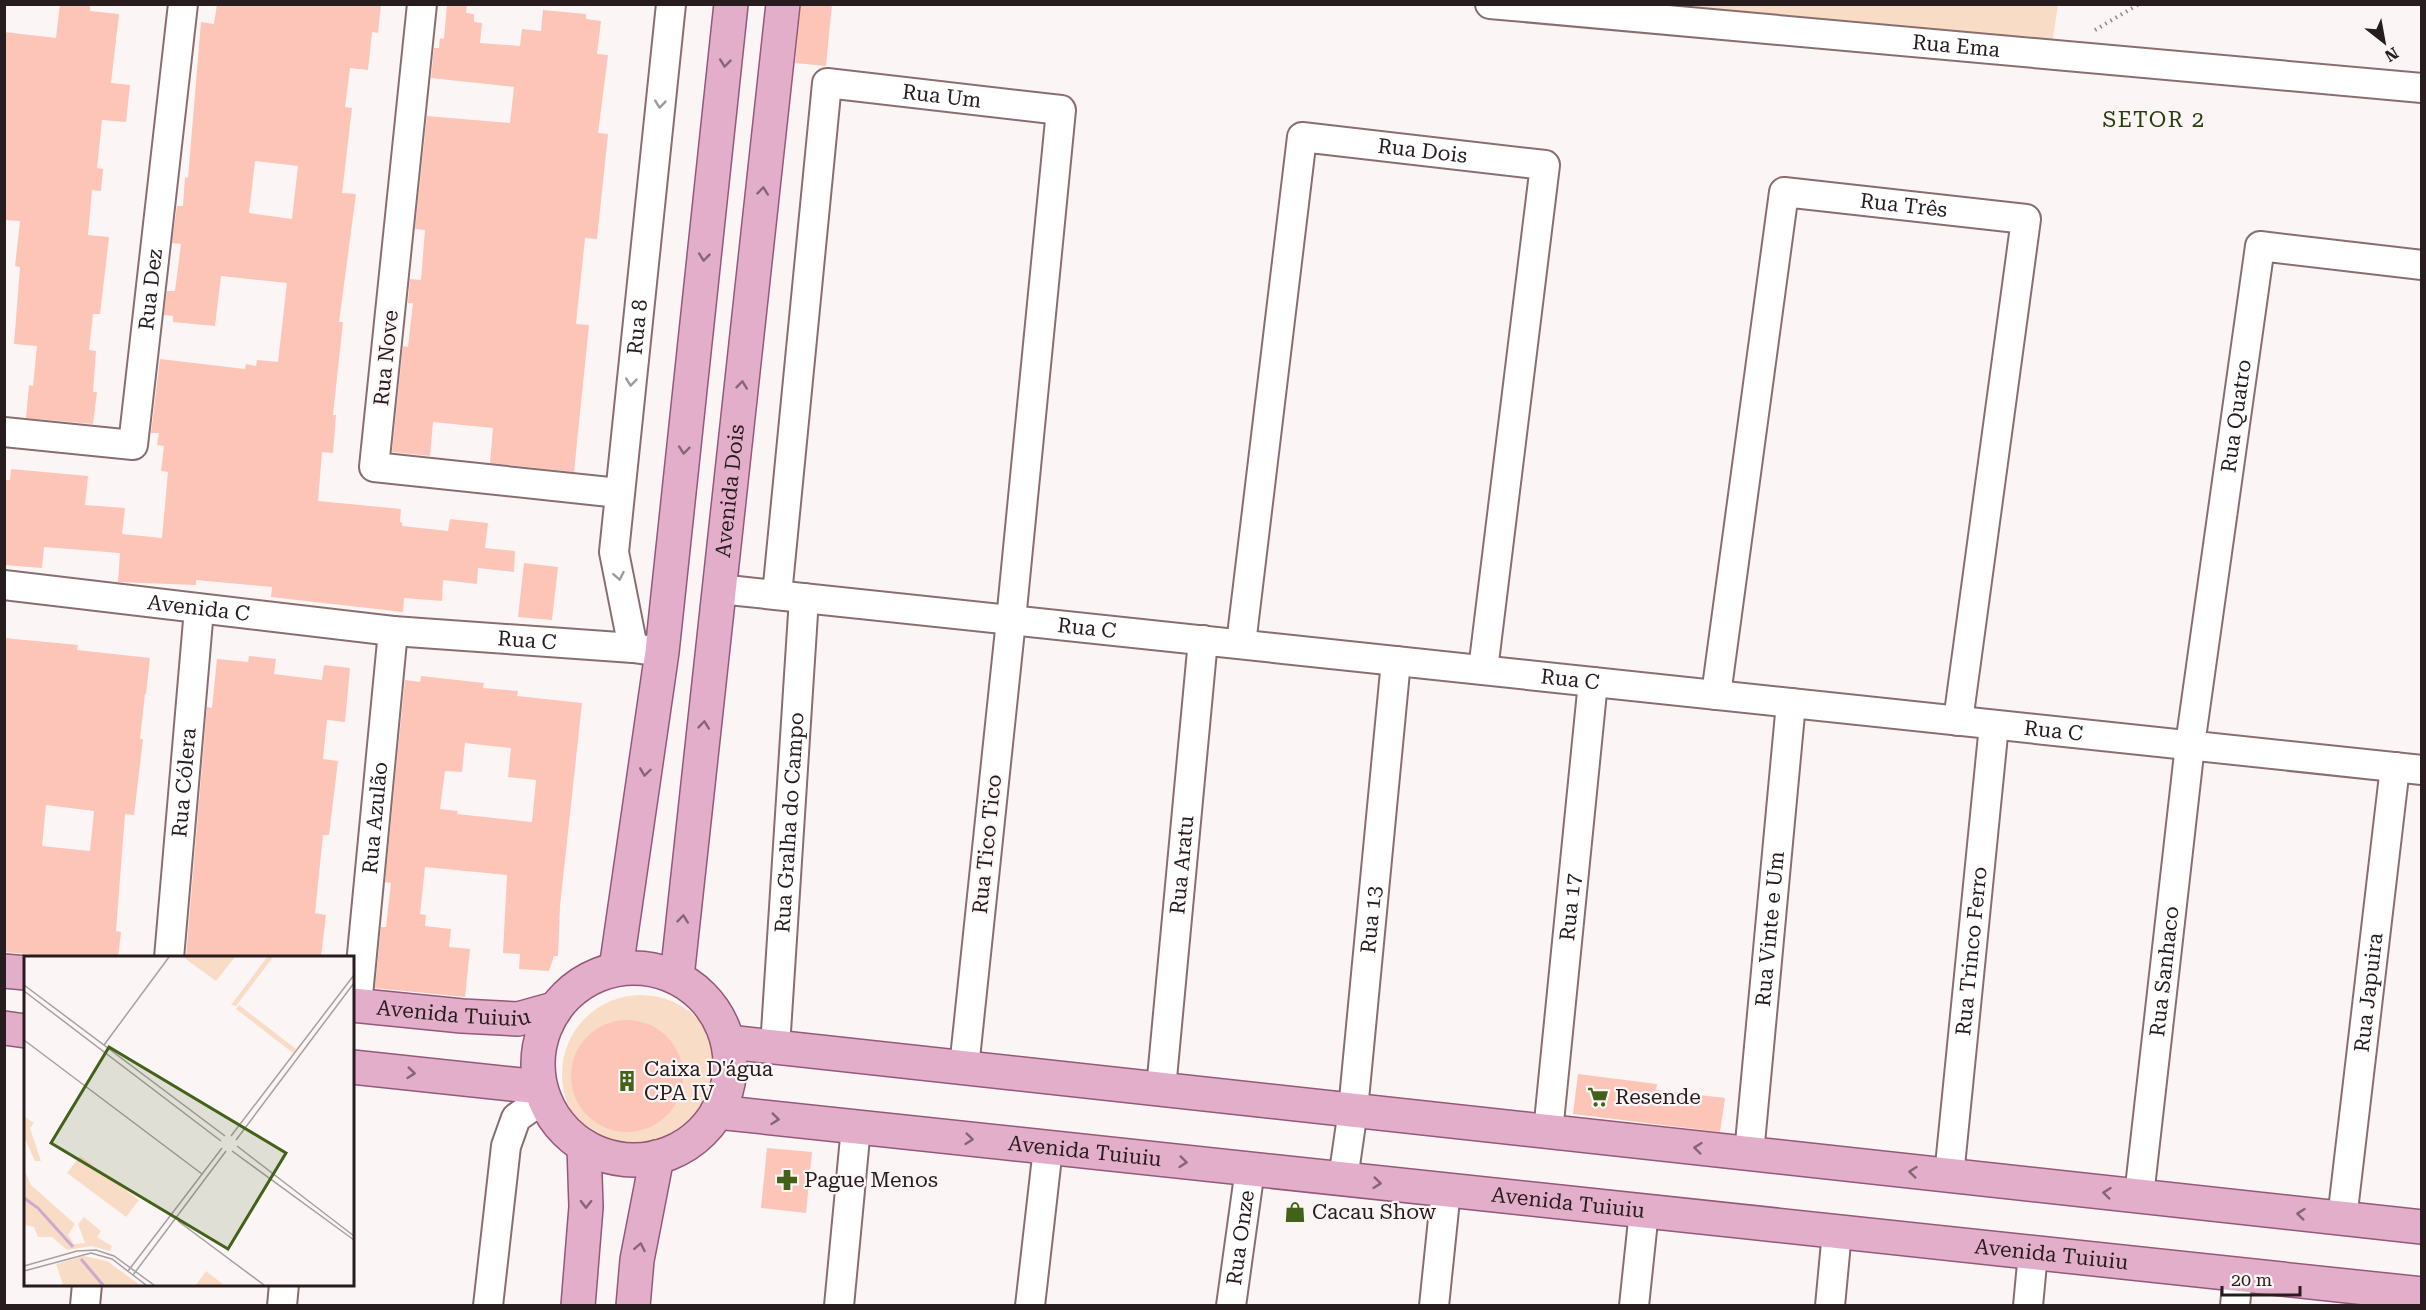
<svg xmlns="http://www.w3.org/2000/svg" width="2426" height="1310" font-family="'Roboto Serif',serif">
<rect width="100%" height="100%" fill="#fcf5f6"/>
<g fill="#f9dcc6">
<path d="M1675,5H2058L2052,44Z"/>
<circle cx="641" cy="1074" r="79"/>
</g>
<g fill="#fcc5b7" fill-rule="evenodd">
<path d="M60,4H90V11L119,14L111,83L130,85L126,122L102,120L97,168L103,169L101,191L92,190L88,235L109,237L100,314H93L89,350L96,351L93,392H97L93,424L26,418L29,385L33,386L37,346L14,344L20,267L15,266L20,221L4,220V32L56,38Z"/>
<path d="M217,4H381L378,33L372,32L368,70L350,68L345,107L352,108L342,193L356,194L339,322H343L333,415H336L333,453L322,452L318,501L401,509L400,522L402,523V526L448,531L450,519L488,523L485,548L515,551L514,572L478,568L477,584L443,580L442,601L404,598L403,612L271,597L272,587L196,580V585L118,582L120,553L44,547L42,568L4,565V480H10L11,469L88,476L85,505L125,508L122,534L162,538L168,472L161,471L164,446L157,445L159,433H151L160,359L245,369L246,364L256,366L257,360L278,362L287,283L221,276L215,326L173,322V316L164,315L167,291H175L181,244L172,243L177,206H183L185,177L188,178L201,22L214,24ZM255,161L298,166L292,219L249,213Z"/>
<path d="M447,4H467L466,13L474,14V22L482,23L480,43L520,46L522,29L541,31L543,10L586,14V19L601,21L597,54L608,55L598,133L608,134L597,239L585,238L576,324L589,325L574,472L490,463L493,428L433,422L430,456L392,452L403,346L408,347L413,303H408L410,279L421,280L425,230L415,229L427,116L510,123L514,87L431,78L434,48H439L440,38L444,39Z"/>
<path d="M801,4H832L826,66L795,63Z"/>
<path d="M524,563L558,567L552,620L518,617Z"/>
<path d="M4,638L78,645L77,650L150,658L146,694H145L140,739H143L134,815L125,814L116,931L121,932L118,957H36L28,954L4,952ZM46,805L94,811L90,851L42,846Z"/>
<path d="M249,656L276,659L274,674L322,680L324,665L350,668L345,722L327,720L323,759L338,761L329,835H323L315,913L326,915L321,957H186L207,707L212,708L217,659L248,662Z"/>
<path d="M421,676L484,683L483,688L518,691L517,696L582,703L560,906L558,956H554L549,971L519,969L520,954L503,953L507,875L425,867L420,914L426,915L425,926L451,929L449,947L470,949L465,997L375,988L381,927H386L391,883L385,882L405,680L420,682ZM465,743L511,748L508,777L536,780L532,822L457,814L458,811L440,809L445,771L462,772Z"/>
<circle cx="627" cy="1076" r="56"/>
<path d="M1578,1074L1657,1084L1656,1090L1725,1098L1720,1132L1573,1114Z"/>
<path d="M767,1148L812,1152L806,1213L761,1208Z"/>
</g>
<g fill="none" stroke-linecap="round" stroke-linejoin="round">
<defs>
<g id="minor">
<path d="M422,4L374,467L619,493"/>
<path id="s1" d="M1490,4L2422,88"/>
<path id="s2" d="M4,432L133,445L183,4"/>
<path id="s3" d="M4,585L393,631L633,648L662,652"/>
<path id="s4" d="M719,589L2422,770"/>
<path id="s5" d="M777,595L827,83L1061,110L1011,620L964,1068"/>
<path id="s6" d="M1241,644L1302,137L1545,165L1483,670"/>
<path id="s7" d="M633,648L614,552L671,4"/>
<path id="s8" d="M1716,695L1784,192L2026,219L1958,721"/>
<path id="s9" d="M169,958L199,609"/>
<path id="s10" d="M357,1006L393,631"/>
<path id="s11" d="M775,1047L804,598"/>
<path id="s12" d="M1161,1089L1203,640"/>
<path id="s13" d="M1548,1132L1593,682"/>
<path id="s14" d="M1749,1154L1791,703"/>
<path id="s15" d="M1949,1176L1994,725"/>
<path id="s16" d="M1343,1179L1353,1110L1396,661"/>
<path id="s17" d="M2139,1196L2190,745L2260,246L2422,265"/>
<path id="s18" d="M2342,1219L2395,767"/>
<path d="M85,1306L87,1284"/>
<path d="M282,1306L284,1284"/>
<path d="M488,1306L506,1146L516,1118L544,1098"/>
<path d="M839,1306L856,1127"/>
<path d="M1030,1306L1048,1148"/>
<path id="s19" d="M1231,1306L1250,1169"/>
<path d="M1434,1306L1446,1190"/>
<path d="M1634,1306L1644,1211"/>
<path d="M1830,1306L1837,1232"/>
<path d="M2028,1306L2033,1253"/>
<path d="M2235,1306L2238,1275"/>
</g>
<g id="major">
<circle cx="634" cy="1064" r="96"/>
<path d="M616,969L662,652L731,4"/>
<path d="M4,971L26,973"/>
<path id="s20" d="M677,977L783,4"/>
<path id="s21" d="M352,1005L462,1016L518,1019L554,1009"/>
<path d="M4,1028L26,1031"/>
<path d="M728,1042L2422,1227"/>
<path d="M352,1067L540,1087"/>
<path id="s22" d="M717,1112L2422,1294"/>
<path d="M578,1306L586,1207L584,1146"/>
<path d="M633,1306L637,1260L657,1157"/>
</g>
</defs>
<use href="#minor" stroke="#896e70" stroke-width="32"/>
<use href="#major" stroke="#955877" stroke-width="36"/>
<path stroke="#908687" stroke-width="4" stroke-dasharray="1.5 4.5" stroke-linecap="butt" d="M2095,30L2139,4"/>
<use href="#minor" stroke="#fff" stroke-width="28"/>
<use href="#major" stroke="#e3aeca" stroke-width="33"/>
</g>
<defs><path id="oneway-chevron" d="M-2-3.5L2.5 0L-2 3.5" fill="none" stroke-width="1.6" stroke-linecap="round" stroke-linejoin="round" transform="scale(1.5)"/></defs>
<g stroke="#866674">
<use href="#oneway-chevron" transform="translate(725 63) rotate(96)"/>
<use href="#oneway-chevron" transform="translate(763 191) rotate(-84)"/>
<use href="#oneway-chevron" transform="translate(704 257) rotate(96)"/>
<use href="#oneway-chevron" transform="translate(742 385) rotate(-84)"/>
<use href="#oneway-chevron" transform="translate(684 450) rotate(96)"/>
<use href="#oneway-chevron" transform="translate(704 725) rotate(-84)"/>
<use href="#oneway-chevron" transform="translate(645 772) rotate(98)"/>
<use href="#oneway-chevron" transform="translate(683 919) rotate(-84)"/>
<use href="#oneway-chevron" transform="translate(411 1073) rotate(6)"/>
<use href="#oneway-chevron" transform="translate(775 1119) rotate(6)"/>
<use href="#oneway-chevron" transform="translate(969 1139) rotate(6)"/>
<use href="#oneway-chevron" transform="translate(1698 1148) rotate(-174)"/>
<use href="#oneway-chevron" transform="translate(1183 1162) rotate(6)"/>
<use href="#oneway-chevron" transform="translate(1913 1172) rotate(-174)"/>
<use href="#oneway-chevron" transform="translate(1377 1183) rotate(6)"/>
<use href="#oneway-chevron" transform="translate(2107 1193) rotate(-174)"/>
<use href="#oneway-chevron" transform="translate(586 1204) rotate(91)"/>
<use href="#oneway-chevron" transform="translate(2301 1214) rotate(-174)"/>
<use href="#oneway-chevron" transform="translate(640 1247) rotate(-79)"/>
</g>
<g stroke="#9e999a">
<use href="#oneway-chevron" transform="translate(660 104) rotate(96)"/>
<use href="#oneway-chevron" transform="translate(631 382) rotate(96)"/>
<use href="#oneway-chevron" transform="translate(619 576) rotate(79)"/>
</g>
<defs>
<symbol id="building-bare" viewBox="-9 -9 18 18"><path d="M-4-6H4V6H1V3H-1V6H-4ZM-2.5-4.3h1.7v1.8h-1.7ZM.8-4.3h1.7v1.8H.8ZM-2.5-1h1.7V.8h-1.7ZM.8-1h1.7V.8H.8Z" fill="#416218" stroke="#fcf5f6" stroke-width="2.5" paint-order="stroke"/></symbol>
<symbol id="supermarket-bare" viewBox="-9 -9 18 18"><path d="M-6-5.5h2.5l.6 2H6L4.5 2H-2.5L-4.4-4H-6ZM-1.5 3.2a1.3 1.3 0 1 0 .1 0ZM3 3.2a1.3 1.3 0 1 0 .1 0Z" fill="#416218" stroke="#fcf5f6" stroke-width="2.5" paint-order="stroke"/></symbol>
<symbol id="pharmacy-bare" viewBox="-9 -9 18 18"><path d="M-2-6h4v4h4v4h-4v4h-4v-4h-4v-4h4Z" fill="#416218" stroke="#fcf5f6" stroke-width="2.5" paint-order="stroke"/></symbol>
<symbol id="shop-bare" viewBox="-9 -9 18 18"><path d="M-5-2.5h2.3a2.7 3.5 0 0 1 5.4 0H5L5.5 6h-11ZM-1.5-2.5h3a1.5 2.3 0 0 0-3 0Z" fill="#416218" stroke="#fcf5f6" stroke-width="2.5" paint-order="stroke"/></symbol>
</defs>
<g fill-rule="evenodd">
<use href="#building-bare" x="612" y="1066" width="30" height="30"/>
<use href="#supermarket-bare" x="1583" y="1082" width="30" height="30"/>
<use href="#pharmacy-bare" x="772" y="1165" width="30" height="30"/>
<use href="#shop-bare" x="1280" y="1197" width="30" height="30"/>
</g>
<g text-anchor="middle" stroke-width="4.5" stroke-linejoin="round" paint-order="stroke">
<g font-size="21" fill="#281d1e" stroke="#fcf5f6">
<text dy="7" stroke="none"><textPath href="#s1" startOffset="468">Rua Ema</textPath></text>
<text dy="7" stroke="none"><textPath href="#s5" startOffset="630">Rua Um</textPath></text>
<text dy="7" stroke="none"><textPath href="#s6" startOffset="632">Rua Dois</textPath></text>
<text dy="7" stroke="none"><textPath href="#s8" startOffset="628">Rua Três</textPath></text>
<text dy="7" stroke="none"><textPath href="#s2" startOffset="286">Rua Dez</textPath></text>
<text dy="7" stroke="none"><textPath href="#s7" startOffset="324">Rua 8</textPath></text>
<text transform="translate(386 358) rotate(-84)" y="7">Rua Nove</text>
<text dy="7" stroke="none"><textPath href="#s17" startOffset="786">Rua Quatro</textPath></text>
<text dy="7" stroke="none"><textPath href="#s20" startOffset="489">Avenida Dois</textPath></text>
<text dy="7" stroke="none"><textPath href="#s3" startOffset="196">Avenida C</textPath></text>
<text dy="7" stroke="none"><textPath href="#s4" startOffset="370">Rua C</textPath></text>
<text dy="7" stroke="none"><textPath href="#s3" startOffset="526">Rua C</textPath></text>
<text dy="7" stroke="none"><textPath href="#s4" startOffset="856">Rua C</textPath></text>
<text dy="7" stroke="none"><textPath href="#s4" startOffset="1342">Rua C</textPath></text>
<text dy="7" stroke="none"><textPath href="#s9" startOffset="176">Rua Cólera</textPath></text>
<text dy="7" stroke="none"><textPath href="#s10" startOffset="189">Rua Azulão</textPath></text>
<text dy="7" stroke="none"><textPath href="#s11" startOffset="225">Rua Gralha do Campo</textPath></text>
<text transform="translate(987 844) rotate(-84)" y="7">Rua Tico Tico</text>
<text dy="7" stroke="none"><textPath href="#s12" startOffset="225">Rua Aratu</textPath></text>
<text dy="7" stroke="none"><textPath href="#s13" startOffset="226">Rua 17</textPath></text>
<text dy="7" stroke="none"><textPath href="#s16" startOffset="261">Rua 13</textPath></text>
<text dy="7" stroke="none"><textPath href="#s14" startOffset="226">Rua Vinte e Um</textPath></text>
<text dy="7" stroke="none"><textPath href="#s15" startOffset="226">Rua Trinco Ferro</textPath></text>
<text dy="7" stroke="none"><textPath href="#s17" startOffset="226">Rua Sanhaco</textPath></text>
<text dy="7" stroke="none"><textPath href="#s18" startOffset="228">Rua Japuira</textPath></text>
<text dy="7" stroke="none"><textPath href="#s21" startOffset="102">Avenida Tuiuiu</textPath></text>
<text dy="7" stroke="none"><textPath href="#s22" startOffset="370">Avenida Tuiuiu</textPath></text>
<text dy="7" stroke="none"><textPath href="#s22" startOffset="856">Avenida Tuiuiu</textPath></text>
<text dy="7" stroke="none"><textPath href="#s19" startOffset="69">Rua Onze</textPath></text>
<text dy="7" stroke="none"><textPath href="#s22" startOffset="1342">Avenida Tuiuiu</textPath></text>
</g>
<g font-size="21" fill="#281d1e" stroke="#fcf5f6" text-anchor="start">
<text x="644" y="1076">Caixa D'água<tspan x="644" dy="24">CPA IV</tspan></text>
<text x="1615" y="1104">Resende</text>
<text x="804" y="1187">Pague Menos</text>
<text x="1312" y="1219">Cacau Show</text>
</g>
<g font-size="22" letter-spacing="1.5" fill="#283f0c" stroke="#fcf5f6">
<text x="2154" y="127">SETOR 2</text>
</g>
</g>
<g transform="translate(24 956)">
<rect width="330" height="330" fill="#fcf5f6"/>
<path d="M159,1H211L192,25ZM243,1H249L212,50L207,49ZM215,49L272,93L269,97L212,53ZM0,160L10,167L6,172L17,205H11L0,181ZM56,200L115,244L102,261L43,217ZM0,213L7,229L51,268L44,279L50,288L61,287L54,268L60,261L77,275L73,281L88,290L86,295L67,290L43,294L28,281H14L10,271L1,269ZM60,300L83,305L116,329H39L32,308ZM182,315L200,329H172Z" fill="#f9dcc6"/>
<path fill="none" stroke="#cca9cf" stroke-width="3" d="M0,242L14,252L49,291M57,303L79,329"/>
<path fill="none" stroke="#a79fa0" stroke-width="1.5" d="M0,29L201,180M0,35L197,185M0,84L178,218M80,89L145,1M207,180L330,19M212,184L330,27M213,190L330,280M208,195L330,284M154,265L240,329M0,310L53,295L72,294L90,300L130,329M0,315L67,297L88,303L122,329M104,315L198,192M109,319L202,195"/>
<path fill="#416218" fill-opacity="0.15" stroke="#416218" stroke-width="3" d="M85,91L262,197L204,293L27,187Z"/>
<rect width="330" height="330" fill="none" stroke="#281d1e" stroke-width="3"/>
</g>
<rect width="2426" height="1310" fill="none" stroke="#281d1e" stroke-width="12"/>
<g transform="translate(2384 42) rotate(149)" stroke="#fcf5f6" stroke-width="4.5" paint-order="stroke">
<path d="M0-4.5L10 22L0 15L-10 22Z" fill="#281d1e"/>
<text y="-9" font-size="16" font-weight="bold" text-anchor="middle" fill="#281d1e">N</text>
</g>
<path d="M2222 1286v9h78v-9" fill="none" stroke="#281d1e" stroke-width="3"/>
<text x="2231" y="1286" font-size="18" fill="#281d1e" stroke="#fcf5f6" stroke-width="4.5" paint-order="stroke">20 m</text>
</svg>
